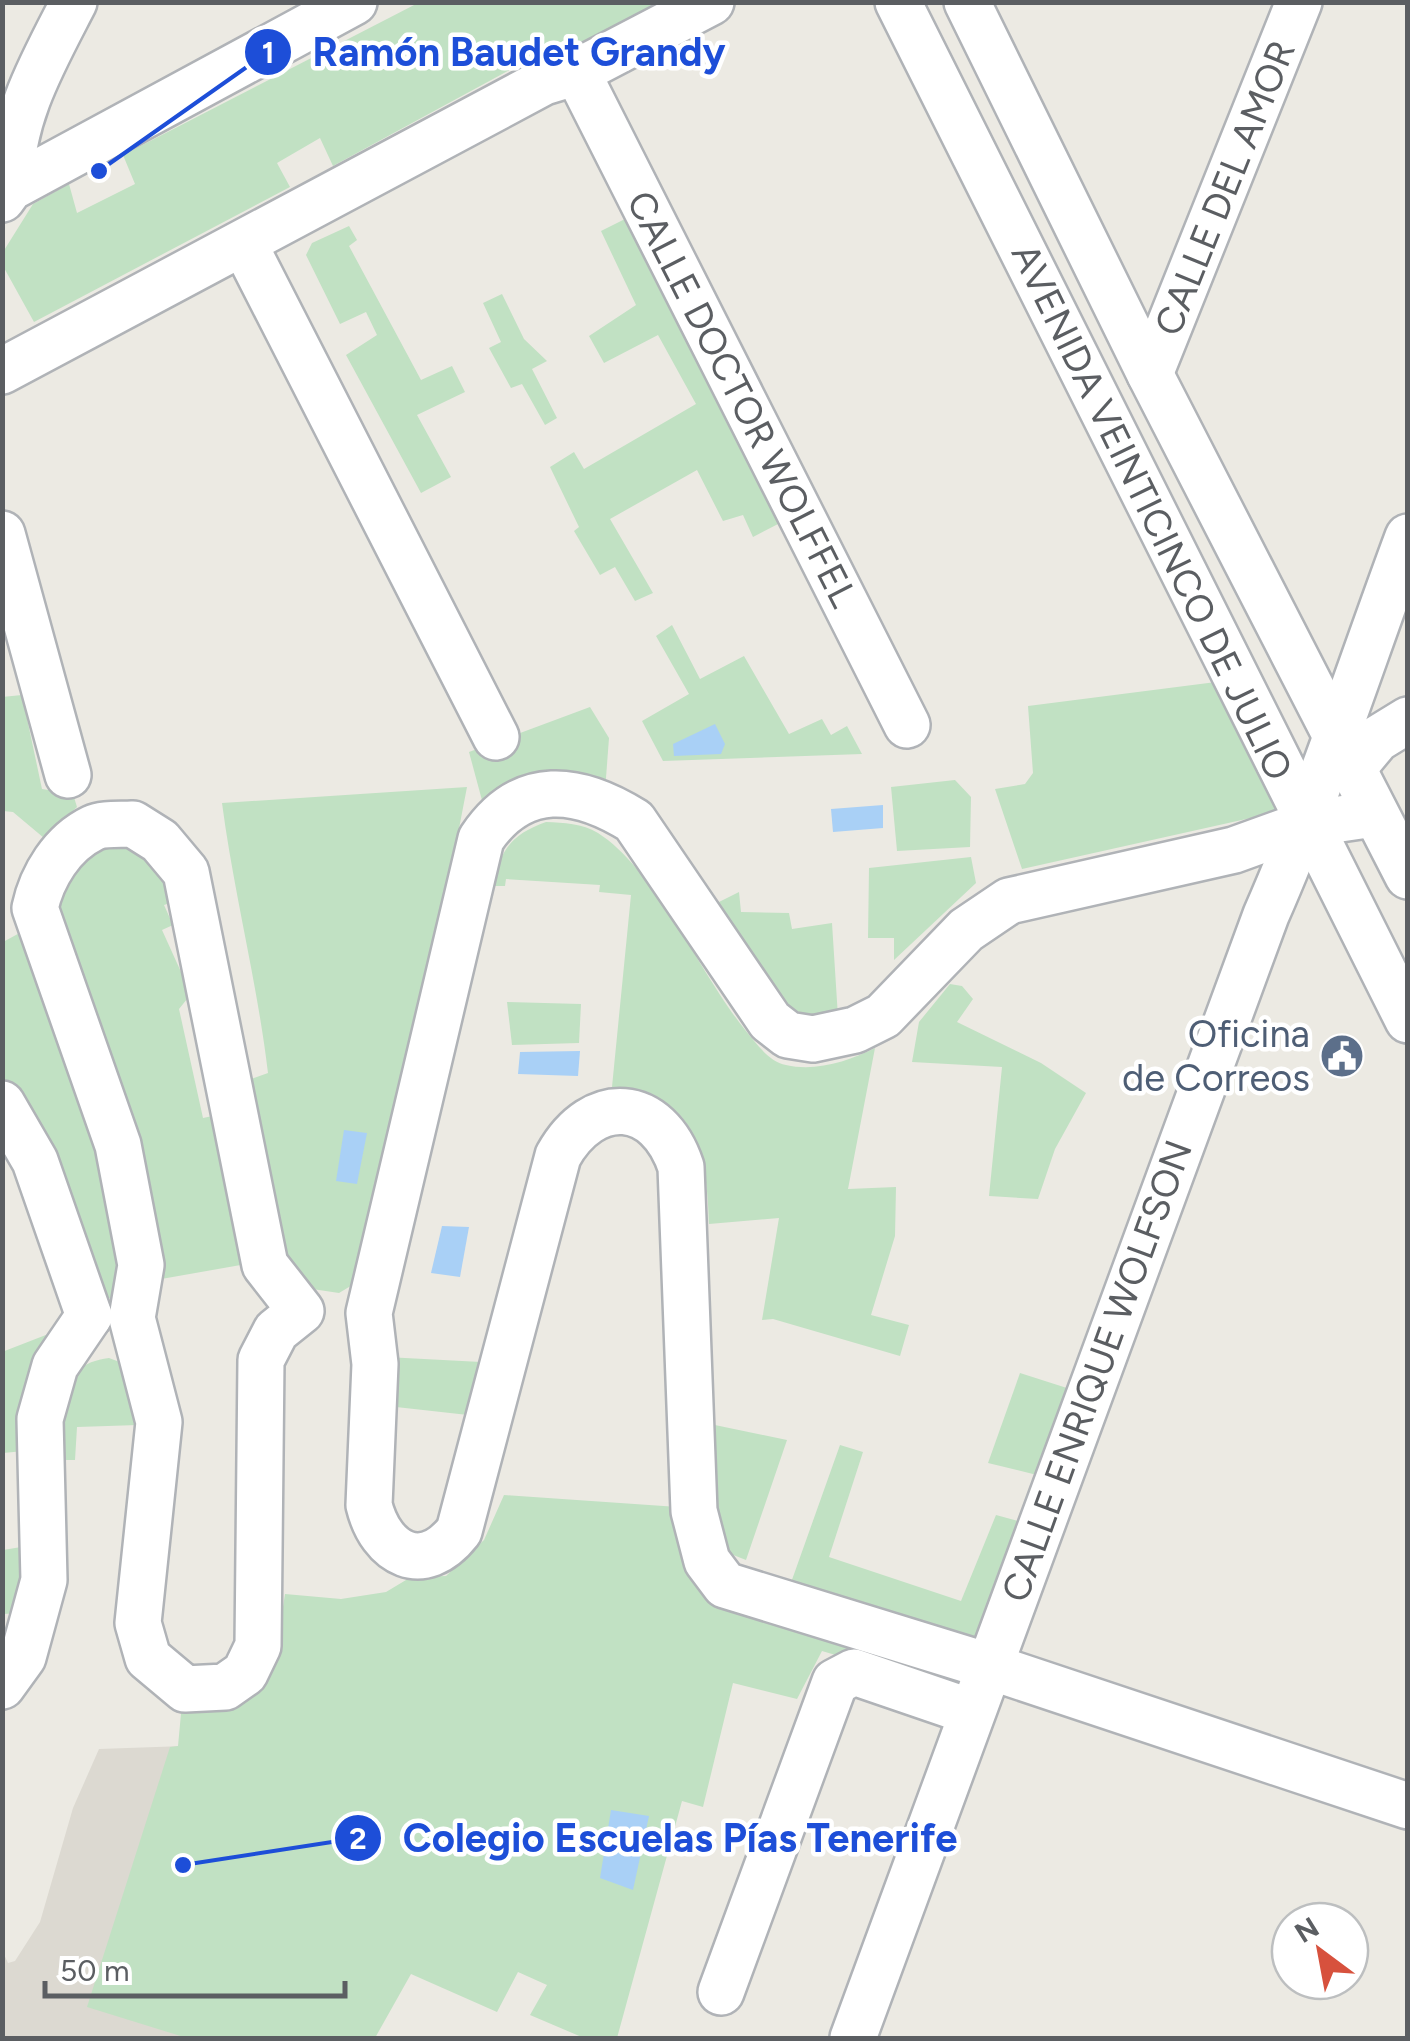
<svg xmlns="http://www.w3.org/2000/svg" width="1410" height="2041" font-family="Figtree,sans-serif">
<rect width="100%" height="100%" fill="#eceae3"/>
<path fill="#dcd9d1" d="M299,1742L345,1753L258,2038H3L2,1950L8,1963L15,1961L40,1922L73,1808L99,1749Z"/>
<g fill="#c1e1c3">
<path d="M418,3H661L581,46L561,42L333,166L320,138L277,163L290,187L34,322L3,266V252L33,204L69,184L77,213L135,184L123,155Z"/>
<path d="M625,219L780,523L753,537L743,515L723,521L697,470L610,519L653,593L635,601L615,567L600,575L574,531L579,527L550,467L574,452L584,469L696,404L658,335L604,363L589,336L636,305L601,231Z"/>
<path d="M349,226L357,240L349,246L421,380L452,366L465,392L417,415L451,477L421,493L346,355L377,335L366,312L340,324L306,255L312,243Z"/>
<path d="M502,294L524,339L547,361L532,369L557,418L545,425L522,384L511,388L489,348L501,342L483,303Z"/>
<path d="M672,625L700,679L744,656L789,734L822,719L831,735L847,726L862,754L663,761L642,721L689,694L656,636Z"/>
<path d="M1216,682L1278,812L1022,869L995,789L1025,784L1033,773L1028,706Z"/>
<path d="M22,695L42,789L73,794L77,807L44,838L13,812L3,811L2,697Z"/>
<path d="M590,707L609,738L605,791L483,804L469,752Z"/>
<path d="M955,780L971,797L970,847L897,851L891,787Z"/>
<path d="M467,787L386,1208L354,1284L339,1293L299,1287L284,1266L243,1082L268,1073C257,981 234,894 222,803Z"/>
<path d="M546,822C564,823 582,823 598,833C656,870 701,976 746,1031C756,1043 769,1062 786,1065C816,1072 849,1061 875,1048L848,1189L896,1187L895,1236L871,1315L909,1325L900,1356L773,1319L762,1320L779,1218L709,1224C708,1182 703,1109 650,1099C638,1096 624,1097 611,1097L631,895L599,892L600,885L506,879L505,886H492C501,850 510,835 546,822Z"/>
<path d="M139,841L183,899L164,905L173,925L162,930L191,994L179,1009L203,1118L222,1114L252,1263L150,1281L142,1149L117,1071L55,928L63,866L86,849Z"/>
<path d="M971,857L976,883L894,960V938H868L869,868Z"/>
<path d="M739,892L741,912L789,913L792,929L832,923L838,1017L806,1021L788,1011L715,904Z"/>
<path d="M27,929L131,1260L115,1296L103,1301L3,1074V942Z"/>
<path d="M950,984L962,986L973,999L957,1022L1041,1063L1086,1093L1055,1149L1038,1199L989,1196L1002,1067L912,1062L919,1022Z"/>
<path d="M507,1002L581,1004L579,1043L512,1045Z"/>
<path d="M69,1326L24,1451L3,1453L2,1352Z"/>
<path d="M386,1357L481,1362L468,1415L387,1406Z"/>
<path d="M109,1358L130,1366L138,1425L77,1427L75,1460H59C61,1417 54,1364 109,1358Z"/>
<path d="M1020,1373L1070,1389L1041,1476L988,1463Z"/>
<path d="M710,1424L787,1440L746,1560L718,1549Z"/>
<path d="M840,1445L863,1452L829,1557L961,1601L996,1515L1018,1521L975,1653L788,1591Z"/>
<path d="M504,1495L678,1507L684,1554L968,1673L960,1692L822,1651L797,1699L733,1683L703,1807L682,1801L617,2038H584L530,2015L547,1985L518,1972L497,2012L411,1974L375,2038H187L87,2007L170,1747L178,1746L182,1703L278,1639L285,1594L341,1599L386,1592L411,1577L446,1576L484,1540Z"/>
<path d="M27,1546L23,1613L3,1614V1550Z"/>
</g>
<g fill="#a9d0f6">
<path d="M715,724L725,744L721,754L674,756L673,744Z"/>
<path d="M883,805V828L833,832L831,809Z"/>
<path d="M580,1051L578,1076L518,1074L520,1052Z"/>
<path d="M344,1130L367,1133L357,1184L336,1181Z"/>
<path d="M442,1226L469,1227L460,1277L431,1273Z"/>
<path d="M611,1810L649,1816L633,1890L600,1878Z"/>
</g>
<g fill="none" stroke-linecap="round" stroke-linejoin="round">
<defs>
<g id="minor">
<path d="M898,2L1408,1020"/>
<path d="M967,2L1150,374L1408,876"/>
<path d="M577,72L907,725"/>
<path d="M10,188C11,117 42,64 74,2"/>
<path d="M2,199L10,188L354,2"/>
<path d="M244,244L496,737"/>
<path d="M2,371L544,82L577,72L711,2"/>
<path d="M1150,374L1299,2"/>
<path d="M2,534L68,775"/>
<path d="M1352,769L1377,739L1408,720"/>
<path d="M1374,814L1306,824L1234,850L1009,901L966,930L883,1016L855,1030L813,1039L788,1035L770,1021L634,821C578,786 522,778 481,839L369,1313L375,1364L369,1505C381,1554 423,1577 459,1531L558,1156C593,1093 658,1097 681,1167L694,1511L707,1561L725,1585L988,1666L1408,1806"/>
<path d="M133,824L160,841L186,872L265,1265L301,1311L276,1331L261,1360L258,1646L245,1673L225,1687L185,1689L148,1658L138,1623L159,1422L132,1318L141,1265L118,1145L35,908C42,876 62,843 93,828C103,823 121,825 133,824Z"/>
<path d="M2,1104L35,1161L89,1316"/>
<path d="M2,1686L23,1657L44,1580L40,1419L55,1366L89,1316"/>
<path d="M721,1992L835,1682L854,1672L971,1712"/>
<path d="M853,2038L1266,915C1320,792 1361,663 1408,537"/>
</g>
</defs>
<use href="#minor" stroke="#b0b3b7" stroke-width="50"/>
<use href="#minor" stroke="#fff" stroke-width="45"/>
</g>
<defs>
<symbol id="civic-disc" viewBox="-11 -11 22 22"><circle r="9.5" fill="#5c6f8a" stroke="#fff"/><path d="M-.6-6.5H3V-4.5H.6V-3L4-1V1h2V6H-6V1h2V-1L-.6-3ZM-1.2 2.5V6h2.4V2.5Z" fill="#fff"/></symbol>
</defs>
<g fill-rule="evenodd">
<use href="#civic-disc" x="1317" y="1031" width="50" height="50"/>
</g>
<g text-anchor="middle" stroke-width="9" stroke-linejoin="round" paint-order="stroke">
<g font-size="38" fill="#5b5e62" stroke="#fff">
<text transform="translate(1225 188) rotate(-68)" y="13">CALLE DEL AMOR</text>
<text transform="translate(742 399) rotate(63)" y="13">CALLE DOCTOR WOLFFEL</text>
<text transform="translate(1152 512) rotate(64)" y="13">AVENIDA VEINTICINCO DE JULIO</text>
<text transform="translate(1097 1371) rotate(-70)" y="13">CALLE ENRIQUE WOLFSON</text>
</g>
<g font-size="38" fill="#4e5e75" stroke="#fff" text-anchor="end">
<text x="1310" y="1047">Oficina<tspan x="1310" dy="44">de Correos</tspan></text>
</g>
</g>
<path fill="none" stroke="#1d4ed8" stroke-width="4" d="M99 171L268 52M183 1865L358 1838"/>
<g fill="#1d4ed8" stroke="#fff" stroke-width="4">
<circle cx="99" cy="171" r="10"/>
<circle cx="183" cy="1865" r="10"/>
<circle cx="268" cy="52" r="25"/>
<circle cx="358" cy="1838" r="25"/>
</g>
<g font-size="30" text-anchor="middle" font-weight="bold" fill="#fff">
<text x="268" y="63">1</text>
<text x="358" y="1849">2</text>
</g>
<g font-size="40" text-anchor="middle" font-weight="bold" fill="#1d4ed8" stroke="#fff" stroke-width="9" stroke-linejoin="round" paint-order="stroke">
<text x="519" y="66">Ramón Baudet Grandy</text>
<text x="680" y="1852">Colegio Escuelas Pías Tenerife</text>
</g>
<rect width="1410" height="2041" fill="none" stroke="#5b5e62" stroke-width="10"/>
<g transform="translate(1320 1951) rotate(328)"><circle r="48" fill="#ffffff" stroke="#bdbfc0" stroke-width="2.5"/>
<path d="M0-8L18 38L0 25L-18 38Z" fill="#d7513d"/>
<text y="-15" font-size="28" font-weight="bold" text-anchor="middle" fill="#5b5e62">N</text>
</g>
<path d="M45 1981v15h300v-15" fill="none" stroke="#5b5e62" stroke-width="5"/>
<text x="60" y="1981" font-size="30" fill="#5b5e62" stroke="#ffffff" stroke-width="8" paint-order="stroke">50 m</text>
</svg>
